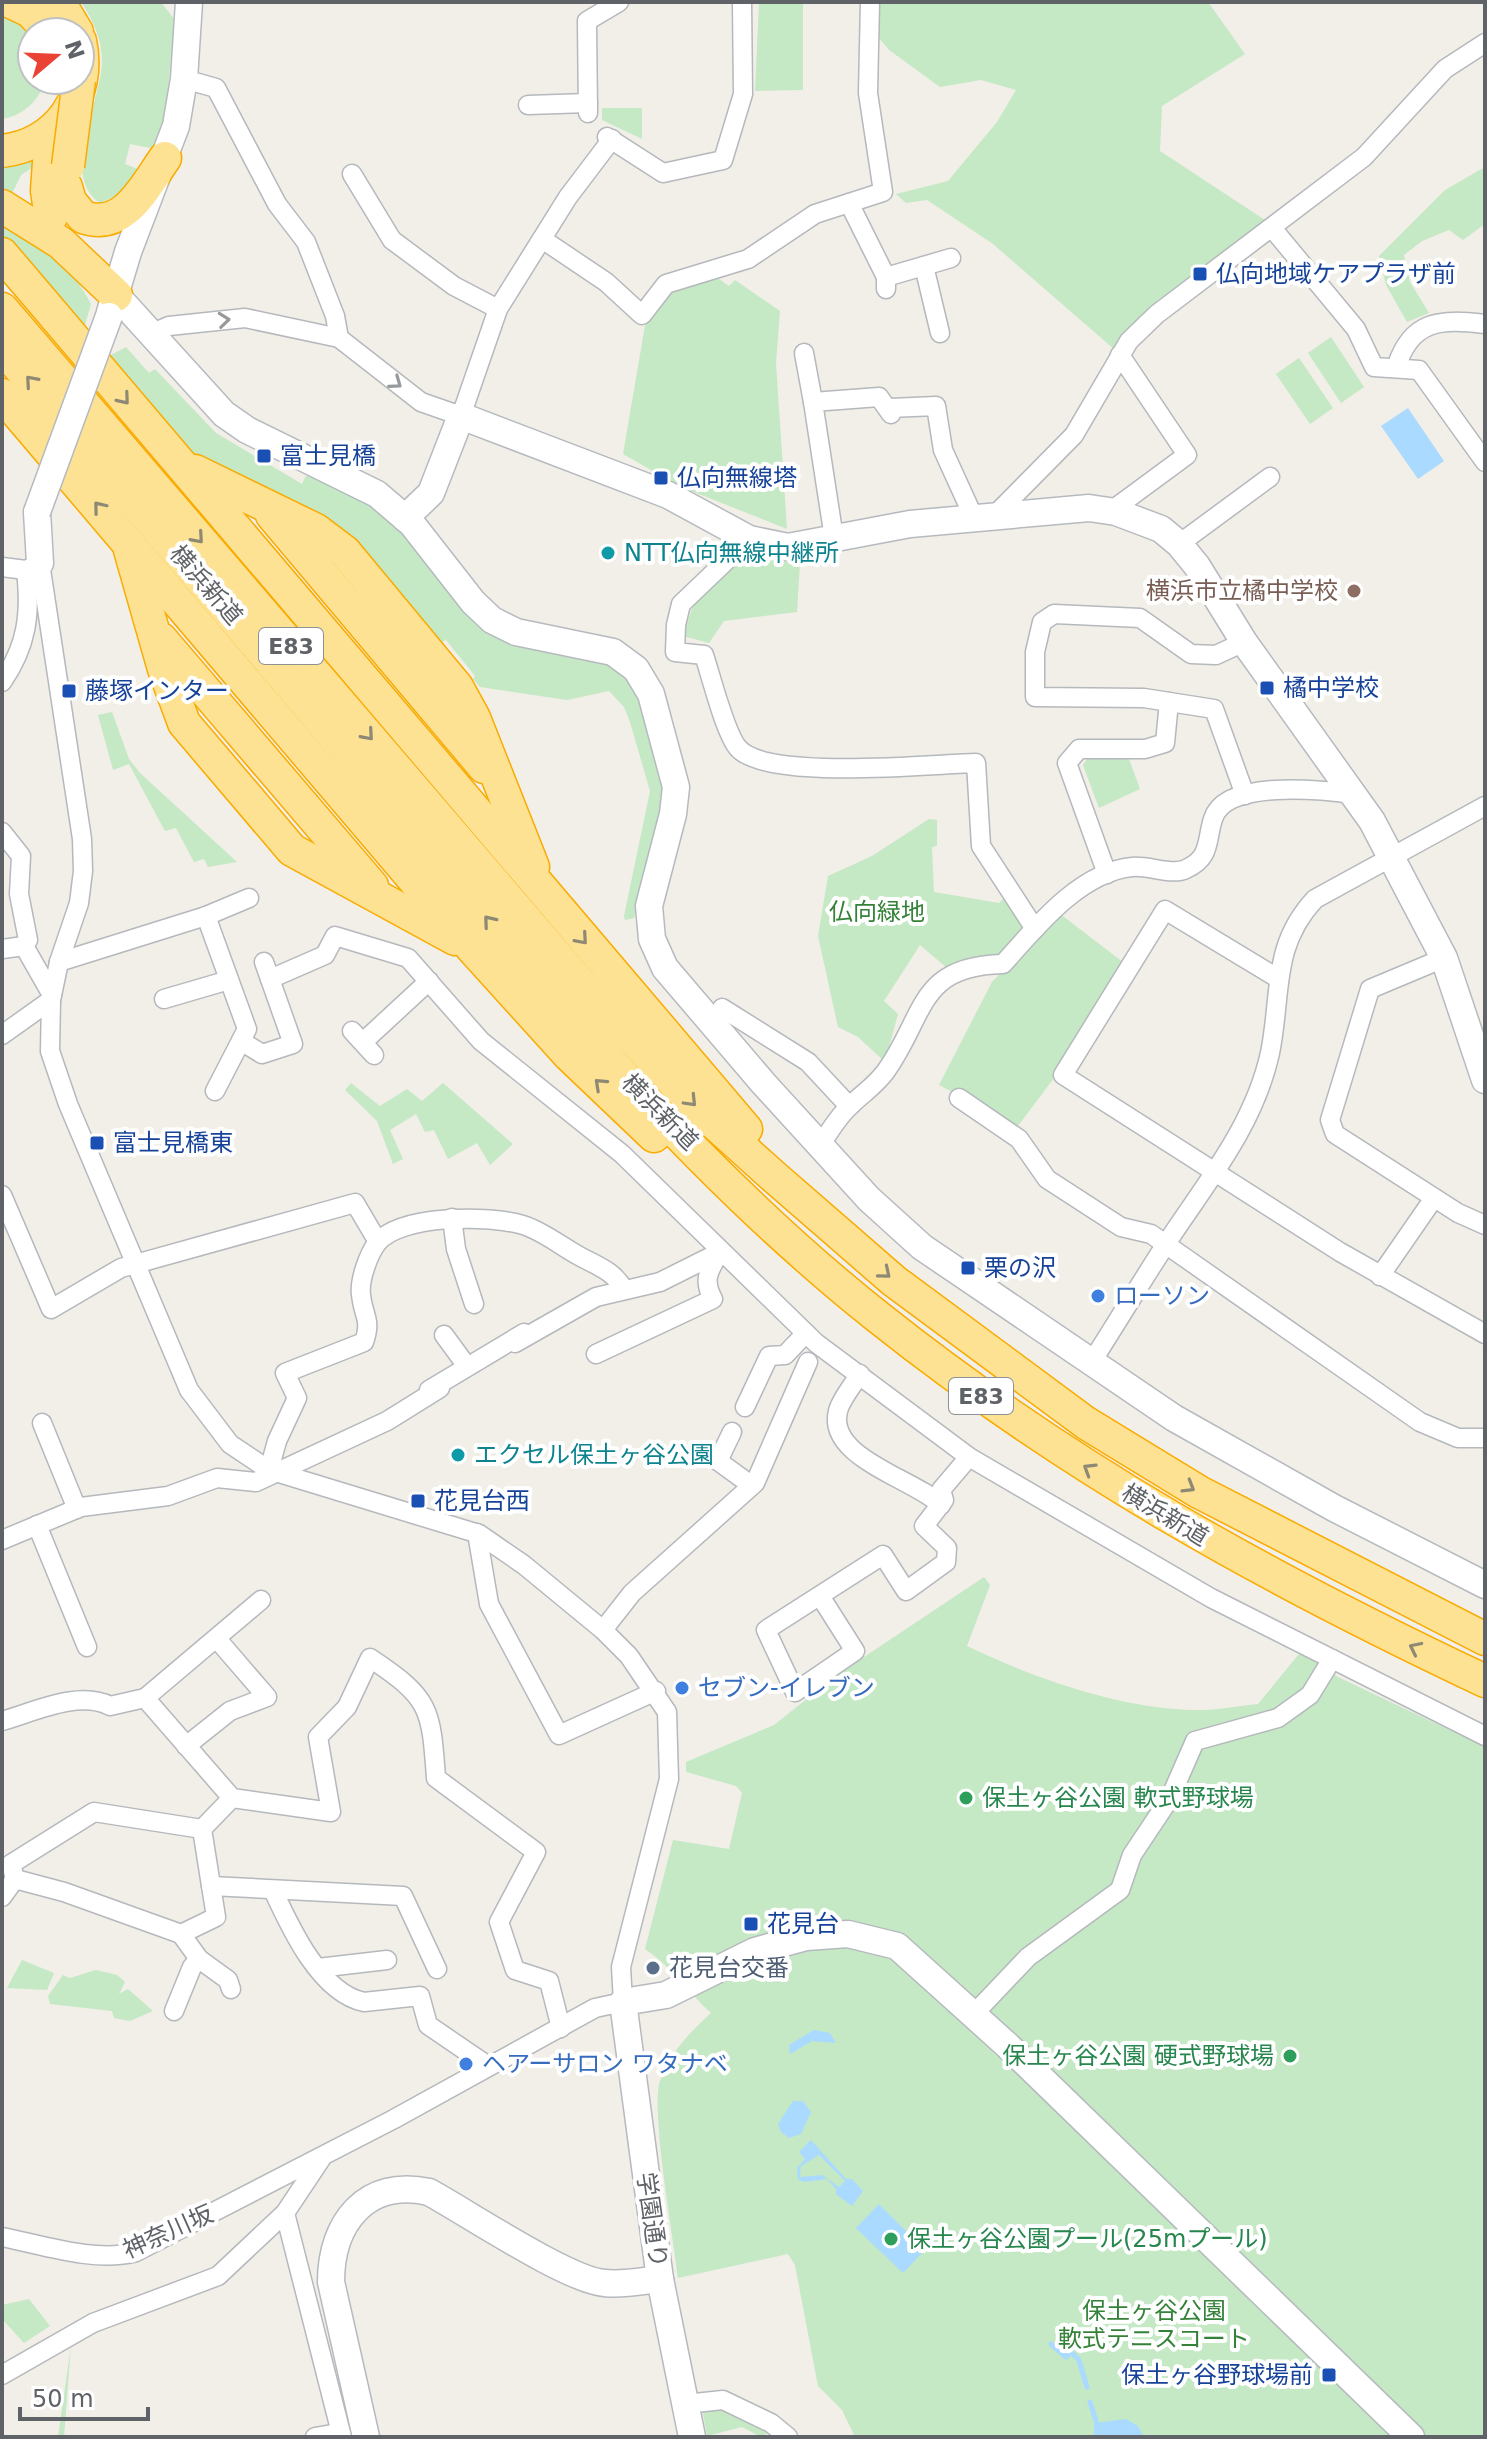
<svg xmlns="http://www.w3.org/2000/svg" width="1487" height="2439" font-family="'DejaVu Sans','Noto Sans JP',sans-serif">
<rect width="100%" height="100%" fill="#f1efe8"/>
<g fill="#c5e8c5">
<path d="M81,2H161L174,19L167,102L155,149L130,144L125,164L140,170L124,192L100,203C59,175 102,100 102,61C102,39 93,20 81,2Z"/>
<path d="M759,2H803V90L755,91Z"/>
<path d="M873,2H1208L1245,54L1162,106L1160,151L1268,222L1158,300L1115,350L993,244L927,200L906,203L896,194L948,181L997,122L1016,90L981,80L940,87L889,50L868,25Z"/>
<path d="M2,14L19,20L32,32V80H45C40,100 23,116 2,119Z"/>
<path d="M602,108H642V139L602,120Z"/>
<path d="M34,156L36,165L21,175L11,196L2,193V163Z"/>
<path d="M1485,167V224L1463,240L1449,230L1422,241L1404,255L1410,282L1429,313L1407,322L1386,285L1379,256L1445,190Z"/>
<path d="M2,217C38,236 72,267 91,304L83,332L2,236Z"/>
<path d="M712,274L729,286L735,280L780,311L776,363L787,529L679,486L623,454L647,314L669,286Z"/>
<path d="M1331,337L1364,387L1341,403L1308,353Z"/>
<path d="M126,347L149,373L155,369L216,433L302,484L306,476H317L353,491L405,533L464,604L609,661L636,685L664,778V812L634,918L625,920L624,916L650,791L630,722L624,707L609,691L567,700L480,687L473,679L475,676L446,640L440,643L355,547L199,463L109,356Z"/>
<path d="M1299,358L1333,408L1310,424L1276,374Z"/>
<path d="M745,553L800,563L797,612L724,621L709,643L683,636L696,596Z"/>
<path d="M112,712L129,759L140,773L237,862L208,867L204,859L194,862L176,828L165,831L129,764L113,770L98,715Z"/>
<path d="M1087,759H1129L1140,789L1099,808L1083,765Z"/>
<path d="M929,819L937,820V846L932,847L934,892L999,903L1006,896L1030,925L1001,956L970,957L948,969L920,945L884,1001L898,1014L885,1062L858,1037L838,1027L818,936L828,876L872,856Z"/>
<path d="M1059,913L1124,963L1063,1066L1018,1126L939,1085L992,982Z"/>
<path d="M351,1083L380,1106L407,1089L422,1101L443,1083L513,1144L490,1165L477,1143L448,1159L434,1130L425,1132L416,1114L390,1130L403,1159L393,1164L377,1121L345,1090Z"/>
<path d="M984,1577L990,1585L967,1646C1034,1678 1115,1707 1191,1710C1213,1711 1237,1706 1258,1704L1299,1654L1311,1656L1338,1677L1485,1747V2437H855L842,2410L818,2386L795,2265L788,2254L678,2278C674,2241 650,2109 660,2081C670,2053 689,2033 711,2013C687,1991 671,1966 645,1949L673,1840L729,1849L742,1793L736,1786L686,1772V1762L774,1725L837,1675Z"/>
<path d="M22,1960L54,1973L47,1990L7,1988Z"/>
<path d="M96,1970L117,1975L125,1982L119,1994L128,1989L153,2011L130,2021L114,2018L112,2011L50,2004L48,1996L63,1975L70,1978Z"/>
<path d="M29,2299L50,2326L24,2343L2,2319V2305Z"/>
<path d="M71,2346L64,2437H58Z"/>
<path d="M716,2406L770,2432L761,2437L742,2427L707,2436L702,2408Z"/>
</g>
<g fill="#aadaff" fill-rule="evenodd">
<path d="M1408,408L1444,461L1418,479L1381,426Z"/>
<path d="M814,2030L830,2033L836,2043L812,2041L790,2054L789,2045Z"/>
<path d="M793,2101H803L811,2112L801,2134L789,2138L781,2132L778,2124Z"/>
<path d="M811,2140L846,2179H852L863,2191L852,2206L836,2194V2189L827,2179L804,2182L798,2179L797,2168L805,2159L799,2152ZM819,2155L845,2181L839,2187L822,2175L800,2177L801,2166Z"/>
<path d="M879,2204L925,2250L903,2273L856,2228Z"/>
<path d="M1126,2419L1138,2426L1144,2437H1094V2423Z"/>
</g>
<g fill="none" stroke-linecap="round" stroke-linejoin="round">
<g stroke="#aadaff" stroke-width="5">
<path d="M1051,2344L1066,2357L1071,2352L1079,2360L1087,2387"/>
<path d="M1090,2402L1096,2421"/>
</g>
<defs>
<g id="street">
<path d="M184,79L216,88L277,204L306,242L335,316L339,338"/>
<path d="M528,105L588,103"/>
<path d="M588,113L587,21L619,2"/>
<path d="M607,137L663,173L723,160L743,94L742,2"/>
<path d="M352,174L392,240L454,286L498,309"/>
<path d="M849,203L886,277V289"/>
<path d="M1272,228L1356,329L1374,367L1419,370L1485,462"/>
<path d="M542,239L606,282L642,315L666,284L748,259L815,214L883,192L868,93L870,2"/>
<path d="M924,266L940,333"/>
<path d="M886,277L951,258"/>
<path d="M148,335L169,326L245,318L339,338L421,402L461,416L498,309L568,197L612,139"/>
<path d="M804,353L813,402"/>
<path d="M1396,368C1411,319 1441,319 1485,324"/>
<path d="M890,408L936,406L943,450L974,518"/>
<path d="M1111,511L1187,455L1120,355"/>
<path d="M995,515L1074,435L1129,341L1157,314L1364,157L1445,69L1485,43"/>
<path d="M834,538L813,402L879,397L891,414"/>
<path d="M749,539L681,604L676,625L675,652L704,655C711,676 725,733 738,748C766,781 931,764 976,763L981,846L1035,929"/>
<path d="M1179,544L1270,477"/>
<path d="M2,567L26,570L40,563L82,839L83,871L79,903L59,962L51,1000L50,1051L68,1104L189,1390L230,1444L269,1470L479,1534L524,1565L603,1630L629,1656L667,1712L669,1779L621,1967L623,2002L595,2008L394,2119L136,2252C95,2263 43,2245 2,2237"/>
<path d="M1244,642L1216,655L1191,654L1140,618L1054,614L1042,622L1035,652V697L1144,698L1214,709L1245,795"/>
<path d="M2,682C27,646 31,614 26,570"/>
<path d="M2,832L21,856L19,894L28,940L24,946L52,995"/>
<path d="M1107,874L1067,763L1079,749H1145L1165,743L1169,702"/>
<path d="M206,916L247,1029L215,1091"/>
<path d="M2,949L24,946"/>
<path d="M1444,958L1370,989L1330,1120L1335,1134L1458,1213L1485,1225"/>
<path d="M59,962L206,916L249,898"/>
<path d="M270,979L325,955L335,936L408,958L481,1041L622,1154L816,1343L969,1457L1211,1598L1485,1736"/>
<path d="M1279,979L1165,910L1063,1075L1340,1252L1485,1334"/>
<path d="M164,999L229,980"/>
<path d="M722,1008L808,1062L849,1106"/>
<path d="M352,1031L374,1055"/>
<path d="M2,1035L51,1000"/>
<path d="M241,1041L262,1054L293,1044L264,962"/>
<path d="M363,1042L429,981"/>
<path d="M959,1098L1019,1139L1047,1179L1121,1227L1151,1234L1420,1422L1458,1438H1485"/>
<path d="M821,1144C830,1131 839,1115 851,1105C863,1093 875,1086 886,1071C926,1015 917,966 1003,964C1036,927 1080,872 1132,867C1148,865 1173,876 1186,869C1211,858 1206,841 1213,819C1225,779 1323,790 1354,794"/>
<path d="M2,1195L51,1309L121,1268L355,1203L378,1242"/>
<path d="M452,1218L456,1249L474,1304"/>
<path d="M1380,1276L1434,1198"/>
<path d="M444,1335L466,1365"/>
<path d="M515,1343L596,1297L660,1282L720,1252"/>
<path d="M596,1354L713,1299C703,1281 708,1272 718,1255"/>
<path d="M1091,1363C1116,1324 1140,1284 1166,1244C1206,1183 1254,1126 1270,1053C1282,994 1271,946 1315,899L1485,806"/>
<path d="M860,1374C853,1385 841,1399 838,1411C826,1458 915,1479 941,1505"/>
<path d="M429,1390L524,1333"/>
<path d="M745,1407L769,1356L785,1355L806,1333"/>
<path d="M42,1423L77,1509"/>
<path d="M732,1432L718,1461L751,1485"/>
<path d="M269,1470L277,1441L297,1398L285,1373L364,1342C372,1319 363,1316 361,1295C359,1281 368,1255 377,1243C400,1214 490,1215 523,1225C543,1231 562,1247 581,1257C598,1266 615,1272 624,1290"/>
<path d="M37,1525L87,1647"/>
<path d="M477,1533L489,1604L559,1735L656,1691"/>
<path d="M2,1540L81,1507L168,1496L217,1478L256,1482L387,1421L440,1388"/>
<path d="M820,1596L855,1651L795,1692L766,1630L883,1555L906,1591L946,1562L947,1548L924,1526L944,1500L941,1490L969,1457"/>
<path d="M603,1630L632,1593L755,1483L808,1362"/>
<path d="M2,1721C34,1712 79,1690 110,1706L145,1698L261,1600"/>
<path d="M186,1746L230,1711L267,1697L217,1639"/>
<path d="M232,1798L331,1812L318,1737L347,1707L370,1658C430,1698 431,1707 436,1778L536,1852L499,1922L515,1970L549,1981L561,2028"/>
<path d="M15,1879L11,1864L94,1812L202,1829L232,1798L145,1698"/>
<path d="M211,1886L403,1896L437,1969"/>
<path d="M273,1890C290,1927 320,1993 364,2002L420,1996L428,2025L488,2066"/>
<path d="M2,1897L15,1879L64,1892L181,1934L216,1917L202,1829"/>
<path d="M181,1934L199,1959L228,1980L231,1989"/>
<path d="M318,1968L387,1960"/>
<path d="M174,2011L192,1967L199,1959"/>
<path d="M972,2016L1028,1957L1120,1890L1132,1855L1170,1798L1195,1741L1278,1718L1310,1695L1332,1659"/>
<path d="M285,2213L342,2437"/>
<path d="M2,2375L93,2323L218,2276L285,2213L321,2159"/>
<path d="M685,2404L723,2400L771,2423L788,2437"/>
<path d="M315,2437L338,2433"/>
</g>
<g id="secondary">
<path d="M116,295L224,414L247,430L377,494L412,524L473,602L492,620L516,632L613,652L636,669L651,694L676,787L673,814L649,906L652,939L665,968L764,1084L869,1199L922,1247L1174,1418L1334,1508L1485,1585"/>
<path d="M110,312L128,252L176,126L184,79L189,2"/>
<path d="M37,512L40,563"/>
<path d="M405,518L431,493L461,416L668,495L749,539L788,547L910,524L1089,508L1116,512L1161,529L1179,544L1197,566L1244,642L1372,821L1444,958L1485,1080"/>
<path d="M366,2437L331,2282C331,2223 366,2178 429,2192C466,2212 569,2281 605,2283C623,2285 642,2281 660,2279"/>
<path d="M692,2437L660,2279L623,2002L666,1995L755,1951L806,1937L848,1934L897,1946L1008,2046L1411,2437"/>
</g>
<g id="highway">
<path d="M11,2L30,11L50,32"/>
<path d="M59,2L77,32"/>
<path d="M2,151C58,144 92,96 80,41"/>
<path d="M49,162L47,191L51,217"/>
<path d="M66,187L70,201L83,217C124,232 145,186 165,158"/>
<path d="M2,206L61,243L116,295"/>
<path d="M2,254L746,1129"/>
<path d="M2,309L580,983L700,1110L772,1175L894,1281L1086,1423L1199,1492L1485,1639"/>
<path d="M2,347C129,496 258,645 383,795C536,979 690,1168 878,1317C1069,1469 1265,1577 1485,1681"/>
<path d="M2,395L472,948L569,1055L654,1136"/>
<path d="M195,471L316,530L345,552L457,687L474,718L533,867"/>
<path d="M272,515L484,767"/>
<path d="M130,550L164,669L184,723L292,850L455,939"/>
<path d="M161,639L372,886"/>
</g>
</defs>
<use href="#street" stroke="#b5b8bc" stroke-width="21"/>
<use href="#secondary" stroke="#b6babf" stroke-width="29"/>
<use href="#highway" stroke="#f9ab00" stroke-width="35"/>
<use href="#street" stroke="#fff" stroke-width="18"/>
<use href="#secondary" stroke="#fff" stroke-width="26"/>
<use href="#highway" stroke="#fde293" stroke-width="32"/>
<defs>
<path id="secondary-bridge" d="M37,512L109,316"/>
<path id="highway-bridge" d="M68,166L79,80"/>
</defs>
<use href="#secondary-bridge" stroke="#b6babf" stroke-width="29" stroke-linecap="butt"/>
<use href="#highway-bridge" stroke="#f9ab00" stroke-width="35" stroke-linecap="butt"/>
<use href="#secondary-bridge" stroke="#fff" stroke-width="26"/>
<use href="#highway-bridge" stroke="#fde293" stroke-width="32"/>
</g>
<defs><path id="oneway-chevron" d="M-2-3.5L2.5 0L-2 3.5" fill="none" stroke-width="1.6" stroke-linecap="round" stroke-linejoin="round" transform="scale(2)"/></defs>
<g stroke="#979a9d">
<use href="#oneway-chevron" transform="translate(224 320) rotate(-6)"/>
<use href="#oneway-chevron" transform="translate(396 383) rotate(36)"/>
</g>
<g stroke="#8e8975">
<use href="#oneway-chevron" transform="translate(31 381) rotate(-131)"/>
<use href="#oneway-chevron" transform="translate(124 399) rotate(50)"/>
<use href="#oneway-chevron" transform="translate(99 507) rotate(-129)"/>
<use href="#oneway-chevron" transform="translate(198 538) rotate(49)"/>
<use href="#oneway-chevron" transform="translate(368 735) rotate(49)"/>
<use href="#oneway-chevron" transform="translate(489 921) rotate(-130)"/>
<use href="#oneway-chevron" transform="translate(582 939) rotate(49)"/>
<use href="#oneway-chevron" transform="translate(600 1084) rotate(-137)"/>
<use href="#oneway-chevron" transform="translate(691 1101) rotate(46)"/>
<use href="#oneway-chevron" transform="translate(885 1273) rotate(40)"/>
<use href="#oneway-chevron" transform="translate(1089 1469) rotate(-148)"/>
<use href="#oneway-chevron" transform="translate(1189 1487) rotate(31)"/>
<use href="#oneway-chevron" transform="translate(1415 1648) rotate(-154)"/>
</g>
<g fill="#1a4fb4" stroke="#fff" stroke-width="3">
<rect x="1192" y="266" width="16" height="16" rx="4"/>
<rect x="256" y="448" width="16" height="16" rx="4"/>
<rect x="653" y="470" width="16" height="16" rx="4"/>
<rect x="1259" y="680" width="16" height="16" rx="4"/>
<rect x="61" y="683" width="16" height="16" rx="4"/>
<rect x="89" y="1135" width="16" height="16" rx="4"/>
<rect x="960" y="1260" width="16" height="16" rx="4"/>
<rect x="410" y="1493" width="16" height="16" rx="4"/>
<rect x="743" y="1916" width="16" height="16" rx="4"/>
<rect x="1321" y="2367" width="16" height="16" rx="4"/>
</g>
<g fill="#0f9aa8" stroke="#fff" stroke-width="3">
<circle cx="608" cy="553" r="8"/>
<circle cx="458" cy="1455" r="8"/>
</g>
<circle fill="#8d6e63" stroke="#fff" stroke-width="3" cx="1354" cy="591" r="8"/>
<g fill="#3f7fe0" stroke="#fff" stroke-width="3">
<circle cx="1098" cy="1296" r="8"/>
<circle cx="682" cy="1688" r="8"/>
<circle cx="466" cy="2064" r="8"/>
</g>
<g fill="#2e9e5b" stroke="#fff" stroke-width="3">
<circle cx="966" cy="1798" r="8"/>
<circle cx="1290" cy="2056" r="8"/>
<circle cx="891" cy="2239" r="8"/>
</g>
<circle fill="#5c6f8a" stroke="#fff" stroke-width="3" cx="653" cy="1968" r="8"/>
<g text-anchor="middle" stroke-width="8" stroke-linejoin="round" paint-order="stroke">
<g fill="#fff" stroke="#8f9295" stroke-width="2">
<rect x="259" y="628" width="64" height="36" rx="6"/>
<rect x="949" y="1378" width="64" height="36" rx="6"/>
</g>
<g font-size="22" font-weight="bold" fill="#5f6368">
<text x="291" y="654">E83</text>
<text x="981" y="1404">E83</text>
</g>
<g font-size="24" fill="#164399" stroke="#fff" text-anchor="start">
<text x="1216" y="282">仏向地域ケアプラザ前</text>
<text x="280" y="464">富士見橋</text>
<text x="677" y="486">仏向無線塔</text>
<text x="1283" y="696">橘中学校</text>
<text x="85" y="699">藤塚インター</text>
<text x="113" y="1151">富士見橋東</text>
<text x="984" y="1276">栗の沢</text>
<text x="434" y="1509">花見台西</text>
<text x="767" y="1932">花見台</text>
<text x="1313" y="2383" text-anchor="end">保土ヶ谷野球場前</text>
</g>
<g font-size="24" fill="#0d838f" stroke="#fff" text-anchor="start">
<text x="624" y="561">NTT仏向無線中継所</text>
<text x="474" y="1463">エクセル保土ヶ谷公園</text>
</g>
<g font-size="24" fill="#5f6368" stroke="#fff">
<text transform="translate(206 585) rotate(49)" y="8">横浜新道</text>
<text transform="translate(660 1112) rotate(45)" y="8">横浜新道</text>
<text transform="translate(1165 1515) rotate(31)" y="8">横浜新道</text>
<text transform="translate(652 2220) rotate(82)" y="8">学園通り</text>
<text transform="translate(168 2232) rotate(-24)" y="8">神奈川坂</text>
</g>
<g font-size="24" fill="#785e54" stroke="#fff" text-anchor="end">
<text x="1338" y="599">横浜市立橘中学校</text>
</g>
<g font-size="24" fill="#348238" stroke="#fff">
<text x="877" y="920">仏向緑地</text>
<text x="1154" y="2319">保土ヶ谷公園<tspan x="1154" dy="28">軟式テニスコート</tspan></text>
</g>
<g font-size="24" fill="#366cbe" stroke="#fff" text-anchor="start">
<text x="1114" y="1304">ローソン</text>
<text x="698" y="1696">セブン-イレブン</text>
<text x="482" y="2072">ヘアーサロン ワタナベ</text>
</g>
<g font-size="24" fill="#27864d" stroke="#fff" text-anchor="start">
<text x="982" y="1806">保土ヶ谷公園 軟式野球場</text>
<text x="1274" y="2064" text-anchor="end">保土ヶ谷公園 硬式野球場</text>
<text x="907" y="2247">保土ヶ谷公園プール(25mプール)</text>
</g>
<g font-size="24" fill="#4e5e75" stroke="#fff" text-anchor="start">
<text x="669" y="1976">花見台交番</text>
</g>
</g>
<rect width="1487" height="2439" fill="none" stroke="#5f6368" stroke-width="8"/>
<g transform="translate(56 56) rotate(71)"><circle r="38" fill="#ffffff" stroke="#bfc1c3" stroke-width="2"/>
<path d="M0-6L14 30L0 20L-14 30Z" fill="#ea4335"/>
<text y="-12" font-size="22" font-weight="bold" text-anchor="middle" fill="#5f6368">N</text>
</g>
<path d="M20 2407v12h128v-12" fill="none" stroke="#5f6368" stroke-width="4"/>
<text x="32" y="2407" font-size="24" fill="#5f6368" stroke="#ffffff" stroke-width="6" paint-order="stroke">50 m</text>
</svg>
